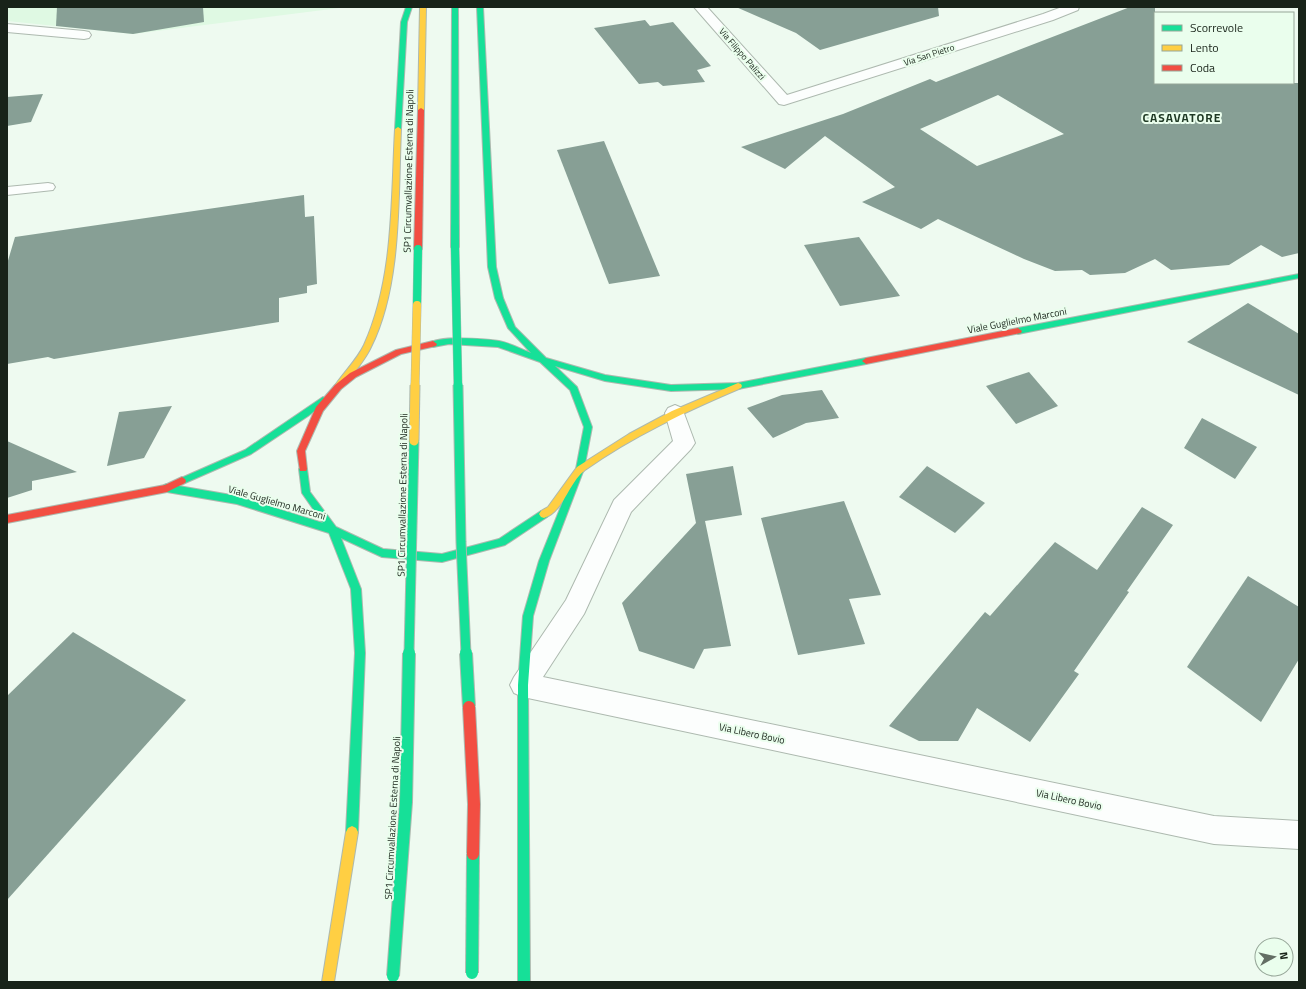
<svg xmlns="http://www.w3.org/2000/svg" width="1306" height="989" font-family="'Titillium Web',sans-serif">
<rect width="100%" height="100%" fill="#eefaf0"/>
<path fill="#dff9e3" d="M7,7H347L133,34L7,21Z"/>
<g fill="#879f95" fill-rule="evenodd">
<path d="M57,7H203L204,22L133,34L56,26Z"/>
<path d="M736,7H938L939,16L820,50L796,33Z"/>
<path d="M1130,7H1155V83H1299V253L1282,257L1261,245L1229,265L1171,270L1155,259L1125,273L1090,275L1082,270L1055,271L1024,259L938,219L921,229L862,202L895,187L825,136L785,169L741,147L843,114L930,79L936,82ZM998,95L1064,134L977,166L920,129Z"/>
<path d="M645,20L650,26L673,22L711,66L697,70L705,82L663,86L658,82L639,84L594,28Z"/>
<path d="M43,94L31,122L7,126V97Z"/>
<path d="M604,141L660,276L609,284L557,150Z"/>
<path d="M304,195L305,217L314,216L317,284L307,286V293L279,298V322L54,359L48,357L7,364V264L15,237Z"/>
<path d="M859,237L900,296L840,306L804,245Z"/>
<path d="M1248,303L1299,334V395L1187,342Z"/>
<path d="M1029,372L1058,406L1016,424L986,386Z"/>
<path d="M822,390L839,418L806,423L773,438L747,408L782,395Z"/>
<path d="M172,406L144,458L107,466L119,412Z"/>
<path d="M1202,418L1257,447L1235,479L1184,448Z"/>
<path d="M7,441L77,472L32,481V490L7,498Z"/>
<path d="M733,466L742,515L705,521L731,646L704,649L694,669L639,651L622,603L696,523L686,474Z"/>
<path d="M927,466L985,503L955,533L899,497Z"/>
<path d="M844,501L881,595L849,599L865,644L798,655L761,518Z"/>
<path d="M1142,507L1173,525L1127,591L1129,592L1074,671L1079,674L1030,742L977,708L958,741H919L889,726L985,612L990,616L1055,542L1097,570Z"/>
<path d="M1248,576L1299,607V659L1261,722L1187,667Z"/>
<path d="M73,632L186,700L7,900V696Z"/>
</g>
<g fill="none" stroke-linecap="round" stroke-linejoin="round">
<defs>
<path id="lane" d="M48,183L53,184L55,187L53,190L7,195V187Z"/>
<g id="street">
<path d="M694,7H707L787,95L1043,14L1062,7H1079L1078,10L1053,20L784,105L779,104Z"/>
<path d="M7,24L84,31L89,32L91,35L89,38L84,39L7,32Z"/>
<path d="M675,405L682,408L695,443L691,449L631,512L584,614L543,677L1214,816L1299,821V849L1214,844L523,697L514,693L510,685L514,677L566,600L614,500L673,441L665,413L668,408Z"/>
</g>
<g id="fast">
<path d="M406,7H412L407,22L401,129L398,131L395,129L401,22Z"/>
<path d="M452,7H458L459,247L455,249L451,247Z"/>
<path d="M477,7H483L496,267L503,298L515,327L546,358L605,375L671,385L738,383L866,358L870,361L866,364L738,389L671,391L605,381L555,366L577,387L592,427L584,469L549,561L533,616L528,685L530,982H518V685L523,616L539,561L576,469L584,427L570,390L540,362L498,347L449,344L433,347L429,344C437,335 486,339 499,341C510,343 521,349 531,353L508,328L495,298L488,267Z"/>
<path d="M1299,274V278L1018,334L1014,331L1018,328Z"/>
<path d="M323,397L327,400L326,402L308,416L251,454L185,483H179L178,481L179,479L245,450Z"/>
<path d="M303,466L307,469L310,492L336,527L383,549L442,554L499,539L541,511H547L549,514L547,517L505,545L442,562L382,557L341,538L361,589L365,653L358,832L356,836L352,838L348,836L346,832L355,653L351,589L329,533L237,504L167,492L164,491L163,488L164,485L167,484L237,496L323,523L302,493L299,469Z"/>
</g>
<g id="slow">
<path d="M420,7H426L424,110L421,112L418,110Z"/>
<path d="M398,127L401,129C398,198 402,285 371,347C364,362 351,376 341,389L338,390L334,387C343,373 357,360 364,345C394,278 391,201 395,129Z"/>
<path d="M738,383L741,384L742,386L741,388C687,411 633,436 585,470C569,482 564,511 544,518L541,517L539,514L541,511L548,507L577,467L629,434L672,411Z"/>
<path d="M352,826L356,828L358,832L334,982H322L346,832L348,828Z"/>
</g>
<g id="jam">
<path d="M421,108L424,110L422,249L418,251L414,249L418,110Z"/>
<path d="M1018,328L1022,331L1021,333L866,364L862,361L866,358Z"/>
<path d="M433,341L437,344L436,346L401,354L356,377L341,389L323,411L305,451L307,469L306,471H300L297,451L316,407L335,385L350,373L396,350Z"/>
<path d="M182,477L185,479L186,481L185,483L167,492L7,523V515L165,485Z"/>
</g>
</defs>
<use href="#lane" stroke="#adb9af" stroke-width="2"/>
<use href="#street" stroke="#adb9af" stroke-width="2"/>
<use href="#fast" stroke="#adb9af" stroke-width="2"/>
<use href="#slow" stroke="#adb9af" stroke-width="2"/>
<use href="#jam" stroke="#adb9af" stroke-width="2"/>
<use href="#lane" fill="#fcfefd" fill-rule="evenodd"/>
<use href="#street" fill="#fcfefd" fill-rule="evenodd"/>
<use href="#fast" fill="#16e098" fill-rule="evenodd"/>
<use href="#slow" fill="#ffcf43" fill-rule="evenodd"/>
<use href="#jam" fill="#f24e42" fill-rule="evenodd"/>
<defs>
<g id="fast-bridge-far2">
<path d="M455,247L458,386"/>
<path d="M417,305L418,249"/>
</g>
<g id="fast-bridge-far1">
<path d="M458,385L461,542L466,654"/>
<path d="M409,654L414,441"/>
</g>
<g id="fast-bridge">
<path d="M466,653L469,707"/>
<path d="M472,973L473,854"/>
<path d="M393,976L406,802L409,653"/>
</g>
<path id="slow-bridge-far1" d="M415,386L417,305"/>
<path id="slow-bridge" d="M414,441L415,385"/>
<path id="jam-bridge" d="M469,707L474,804L473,854"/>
</defs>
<use href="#fast-bridge-far2" stroke="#adb9af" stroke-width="9" stroke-linecap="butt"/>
<use href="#fast-bridge-far1" stroke="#adb9af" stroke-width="11" stroke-linecap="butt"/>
<use href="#fast-bridge" stroke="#adb9af" stroke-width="14" stroke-linecap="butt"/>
<use href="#slow-bridge-far1" stroke="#adb9af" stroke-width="9" stroke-linecap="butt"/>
<use href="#slow-bridge" stroke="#adb9af" stroke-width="11" stroke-linecap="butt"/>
<use href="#jam-bridge" stroke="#adb9af" stroke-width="14" stroke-linecap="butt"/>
<use href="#fast-bridge-far2" stroke="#16e098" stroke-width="8"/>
<use href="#fast-bridge-far1" stroke="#16e098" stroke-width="9"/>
<use href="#fast-bridge" stroke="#16e098" stroke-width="12"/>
<use href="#slow-bridge-far1" stroke="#ffcf43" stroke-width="8"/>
<use href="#slow-bridge" stroke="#ffcf43" stroke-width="9"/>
<use href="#jam-bridge" stroke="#f24e42" stroke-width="12"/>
</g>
<g text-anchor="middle" stroke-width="4" stroke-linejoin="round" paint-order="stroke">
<g font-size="9" fill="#182319" stroke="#eafeed">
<text transform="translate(742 54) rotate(49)" y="3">Via Filippo Palizzi</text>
<text transform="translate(929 55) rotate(-18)" y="3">Via San Pietro</text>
</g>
<g font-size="10" fill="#182319" stroke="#eafeed">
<text transform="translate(408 171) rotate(-89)" y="4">SP1 Circumvallazione Esterna di Napoli</text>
<text transform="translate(1017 320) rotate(-11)" y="4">Viale Guglielmo Marconi</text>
<text transform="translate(402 495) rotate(-89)" y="4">SP1 Circumvallazione Esterna di Napoli</text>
<text transform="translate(277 502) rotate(16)" y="4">Viale Guglielmo Marconi</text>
<text transform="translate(752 733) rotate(12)" y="4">Via Libero Bovio</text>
<text transform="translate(1069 799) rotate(12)" y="4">Via Libero Bovio</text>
<text transform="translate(392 818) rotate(-87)" y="4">SP1 Circumvallazione Esterna di Napoli</text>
</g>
<g font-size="12" font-weight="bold" letter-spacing="1" fill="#1f3924" stroke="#eafeed">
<text x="1182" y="122">CASAVATORE</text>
</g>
</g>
<rect width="1306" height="989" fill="none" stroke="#182319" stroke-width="16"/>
<rect x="1154" y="12" width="140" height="72" fill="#eafeed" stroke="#96a698"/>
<rect x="1162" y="25" width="20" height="6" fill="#16e098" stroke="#96a698"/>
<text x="1190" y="32" font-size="12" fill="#182319">Scorrevole</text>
<rect x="1162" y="45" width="20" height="6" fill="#ffcf43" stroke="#96a698"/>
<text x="1190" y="52" font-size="12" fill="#182319">Lento</text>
<rect x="1162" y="65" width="20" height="6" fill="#f24e42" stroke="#96a698"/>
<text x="1190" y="72" font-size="12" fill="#182319">Coda</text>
<g transform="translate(1274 957) rotate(82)"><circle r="19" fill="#eafeed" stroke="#96a698"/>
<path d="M0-3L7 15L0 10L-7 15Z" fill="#636e64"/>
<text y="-6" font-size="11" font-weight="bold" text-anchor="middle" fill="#182319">N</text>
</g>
</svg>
